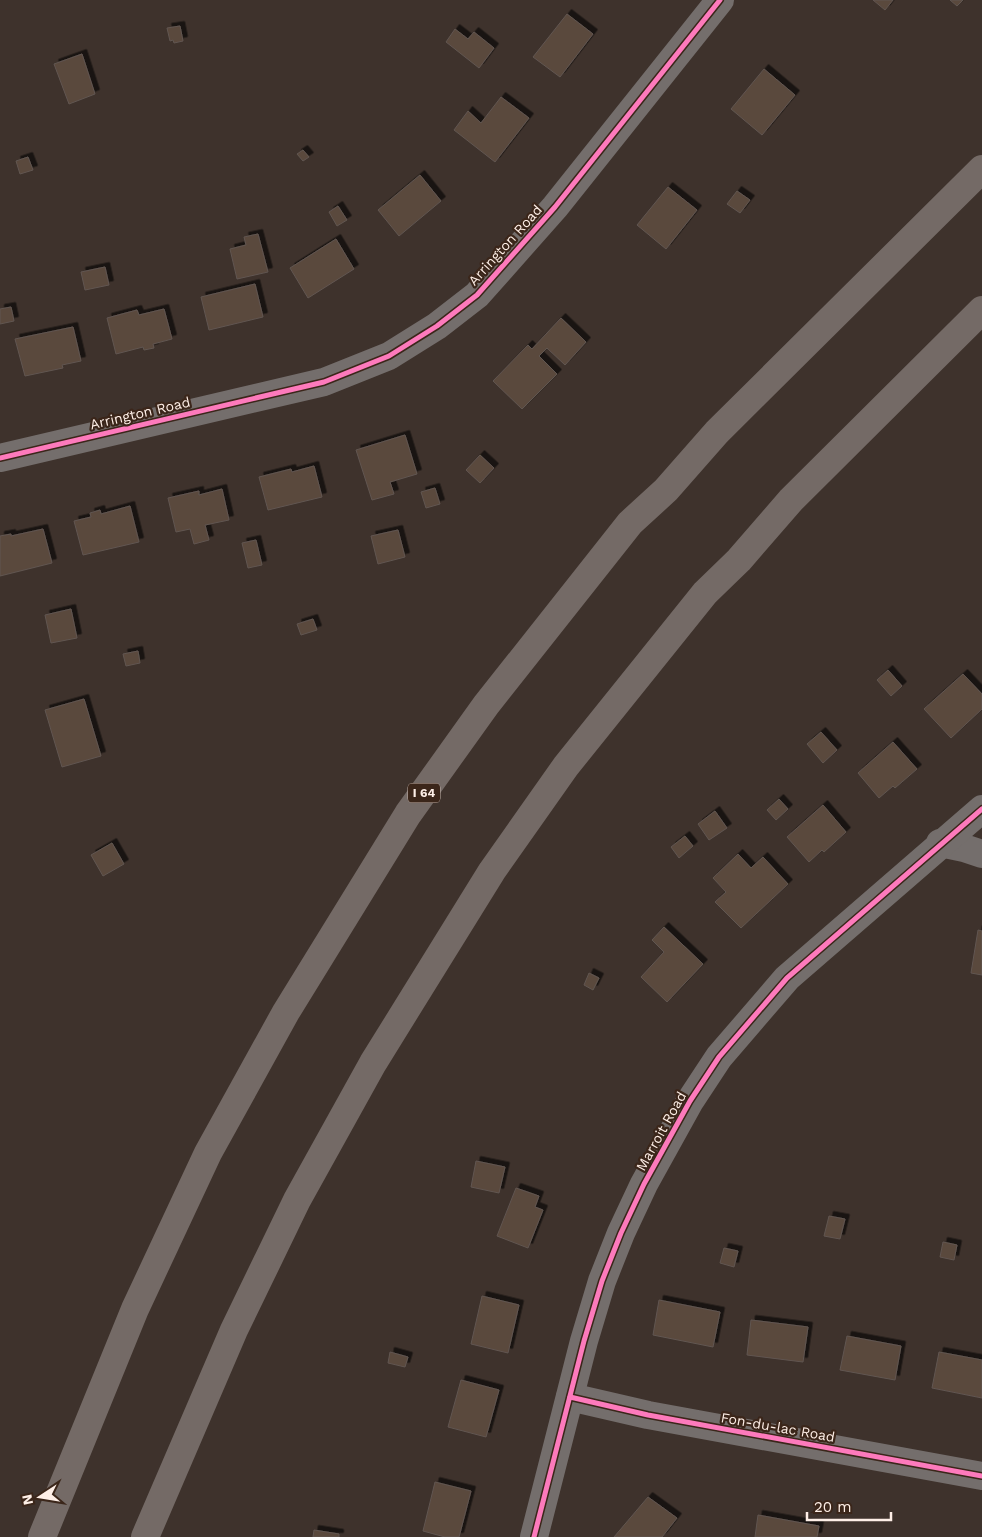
<svg xmlns="http://www.w3.org/2000/svg" width="982" height="1537" font-family="'Work Sans',sans-serif">
<defs>
<filter id="shadow"><feDropShadow dx="4.5" dy="-4.5" stdDeviation="0" flood-color="#0009"/></filter>
</defs>
<rect width="100%" height="100%" fill="#3e322c"/>
<g fill="#5a483d" stroke="#615651" filter="url(#shadow)">
<path d="M873,0H893L885,10Z"/>
<path d="M950,0H963L957,6Z"/>
<path d="M567,14L593,34L560,77L533,57Z"/>
<path d="M180,26L183,41L174,43L173,40L170,41L167,28Z"/>
<path d="M455,29L468,39L474,32L494,48L479,68L446,42Z"/>
<path d="M82,54L95,94L69,104L54,64Z"/>
<path d="M764,69L795,95L762,135L731,109Z"/>
<path d="M501,97L529,118L495,162L454,130L468,111L481,123Z"/>
<path d="M303,150L309,157L303,161L297,154Z"/>
<path d="M28,157L33,170L20,174L16,161Z"/>
<path d="M420,175L441,201L399,236L378,210Z"/>
<path d="M668,187L697,210L666,249L637,225Z"/>
<path d="M737,191L750,200L740,213L727,204Z"/>
<path d="M338,206L347,220L337,226L329,212Z"/>
<path d="M258,234L268,272L237,279L230,249L246,245L244,237Z"/>
<path d="M336,239L354,269L308,298L290,268Z"/>
<path d="M105,267L109,285L85,290L81,272Z"/>
<path d="M255,284L263,317L209,330L201,297Z"/>
<path d="M11,307L14,321L0,324V309Z"/>
<path d="M164,309L172,339L153,344L154,348L144,350L143,347L116,354L107,318L137,310L139,315Z"/>
<path d="M561,318L586,342L565,365L547,348L539,356L557,374L522,409L493,381L528,345L532,349Z"/>
<path d="M73,327L81,361L62,365L63,368L25,376L15,339Z"/>
<path d="M405,435L417,474L390,482L394,494L372,500L356,450Z"/>
<path d="M480,455L494,468L480,483L466,470Z"/>
<path d="M314,466L322,497L268,510L259,477L291,469L292,472Z"/>
<path d="M435,488L440,504L426,508L421,492Z"/>
<path d="M222,489L229,520L205,525L209,540L194,544L190,529L176,532L168,498L199,491V495Z"/>
<path d="M130,506L139,542L83,555L74,521L91,517L90,513L100,510L101,514Z"/>
<path d="M43,529L52,563L0,576V536L11,534V536Z"/>
<path d="M398,530L405,557L378,564L371,536Z"/>
<path d="M256,540L262,565L248,568L242,543Z"/>
<path d="M71,609L77,638L51,643L45,615Z"/>
<path d="M313,619L317,630L301,635L297,624Z"/>
<path d="M138,651L140,663L126,666L123,654Z"/>
<path d="M888,670L902,686L891,696L877,680Z"/>
<path d="M963,674L982,694V709L951,738L924,709Z"/>
<path d="M84,699L101,756L62,767L45,710Z"/>
<path d="M821,732L837,750L823,763L807,744Z"/>
<path d="M893,742L917,769L895,788L893,786L879,798L858,773Z"/>
<path d="M779,799L788,809L776,820L767,810Z"/>
<path d="M823,805L846,832L824,852L822,850L809,862L787,837Z"/>
<path d="M715,811L727,828L709,840L698,824Z"/>
<path d="M685,836L693,846L679,858L671,847Z"/>
<path d="M112,843L124,864L103,876L91,855Z"/>
<path d="M738,854L751,868L763,857L788,884L741,928L715,902L726,892L713,878Z"/>
<path d="M664,927L703,964L667,1002L641,977L664,952L652,940Z"/>
<path d="M978,930L982,931V975L971,973Z"/>
<path d="M589,973L599,978L593,990L584,985Z"/>
<path d="M476,1161L505,1167L499,1193L471,1187Z"/>
<path d="M516,1188L539,1196L535,1207L543,1210L528,1248L497,1236Z"/>
<path d="M829,1216L845,1219L840,1239L824,1236Z"/>
<path d="M943,1242L957,1245L954,1260L940,1257Z"/>
<path d="M724,1248L738,1251L734,1267L720,1263Z"/>
<path d="M482,1296L519,1305L508,1353L471,1344Z"/>
<path d="M659,1300L720,1312L713,1347L653,1335Z"/>
<path d="M751,1320L808,1327L803,1362L747,1355Z"/>
<path d="M847,1336L901,1346L895,1380L840,1370Z"/>
<path d="M390,1352L408,1357L405,1367L388,1363Z"/>
<path d="M939,1352L982,1360V1398L932,1388Z"/>
<path d="M461,1380L499,1390L486,1437L448,1427Z"/>
<path d="M435,1482L471,1491L459,1537H445L423,1531Z"/>
<path d="M648,1497L677,1518L662,1537H614Z"/>
<path d="M758,1515L819,1526L817,1537H755Z"/>
<path d="M314,1530L339,1534V1537H313Z"/>
</g>
<g fill="none" stroke-linecap="round" stroke-linejoin="round">
<g stroke="#746e6c" stroke-width="28">
<path d="M0,458L324,382L389,356L437,326L477,295L555,207L720,0"/>
<path d="M940,843L964,848L982,854"/>
<path d="M570,1397L648,1415L982,1476"/>
<path d="M534,1537L584,1341L602,1281L621,1233L644,1184L690,1101L719,1057L787,978L982,809"/>
</g>
<g stroke="#746a66" stroke-width="28">
<path d="M42,1537L135,1309L208,1153L286,1012L408,814L486,705L630,523L666,490L717,432L982,169"/>
<path d="M145,1537L234,1330L297,1200L373,1063L492,871L566,766L705,593L739,560L791,500L982,310"/>
</g>
<defs>
<g id="cycleway">
<path d="M0,458L324,382L389,356L437,326L477,295L555,207L720,0"/>
<path d="M570,1397L648,1415L982,1476"/>
<path d="M534,1537L584,1341L602,1281L621,1233L644,1184L690,1101L719,1057L787,978L982,809"/>
</g>
</defs>
<use href="#cycleway" stroke="#3b261a" stroke-width="8"/>
<use href="#cycleway" stroke="#fd7abc" stroke-width="5"/>
</g>
<g text-anchor="middle" stroke-width="4.5" stroke-linejoin="round" paint-order="stroke">
<rect fill="#3b261a" stroke="#c4b3aa" stroke-width="1" x="408" y="783.5" width="32" height="19" rx="4"/>
<g font-size="12" font-weight="bold" fill="#feefe7">
<text x="424" y="797">I 64</text>
</g>
<g font-size="14" fill="#feefe7" stroke="#3b261a">
<text transform="translate(505 245) rotate(-48)" y="5">Arrington Road</text>
<text transform="translate(140 413) rotate(-13)" y="5">Arrington Road</text>
<text transform="translate(661 1131) rotate(-61)" y="5">Marroit Road</text>
<text transform="translate(778 1427) rotate(10)" y="5">Fon-du-lac Road</text>
</g>
</g>
<g transform="translate(40 1497) rotate(258)" stroke="#3b261a" stroke-width="4" paint-order="stroke">
<path d="M0-4L9 19L0 12L-9 19Z" fill="#feefe7"/>
<text y="-8" font-size="14" font-weight="bold" text-anchor="middle" fill="#feefe7">N</text>
</g>
<path d="M807 1512v8h84v-8" fill="none" stroke="#feefe7" stroke-width="2.5"/>
<text x="814" y="1512" font-size="15" fill="#feefe7" stroke="#3b261a" stroke-width="4" paint-order="stroke">20 m</text>
</svg>
